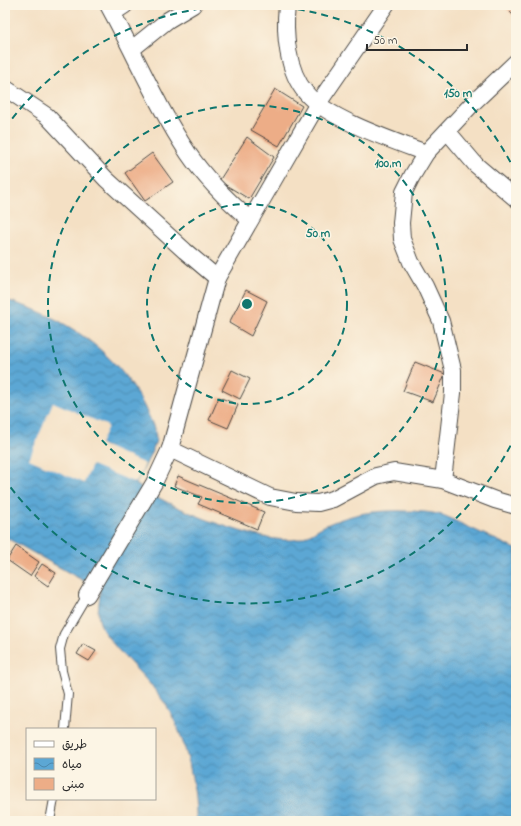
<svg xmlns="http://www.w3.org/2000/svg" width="521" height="826" font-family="'Indie Flower','Playpen Sans Arabic',sans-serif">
<defs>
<pattern id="water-waves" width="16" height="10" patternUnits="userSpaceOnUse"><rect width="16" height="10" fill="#5ca7d4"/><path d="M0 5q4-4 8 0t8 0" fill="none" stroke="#4c88ac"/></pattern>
</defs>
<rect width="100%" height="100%" fill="#fcf5e5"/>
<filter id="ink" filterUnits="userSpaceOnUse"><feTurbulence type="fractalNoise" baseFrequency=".025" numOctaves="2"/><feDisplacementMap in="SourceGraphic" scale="8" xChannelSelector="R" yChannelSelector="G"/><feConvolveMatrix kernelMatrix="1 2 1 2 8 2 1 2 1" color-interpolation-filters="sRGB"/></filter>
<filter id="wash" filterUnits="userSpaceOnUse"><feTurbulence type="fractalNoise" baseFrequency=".012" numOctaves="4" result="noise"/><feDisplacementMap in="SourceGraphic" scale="16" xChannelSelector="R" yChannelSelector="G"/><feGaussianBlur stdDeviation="0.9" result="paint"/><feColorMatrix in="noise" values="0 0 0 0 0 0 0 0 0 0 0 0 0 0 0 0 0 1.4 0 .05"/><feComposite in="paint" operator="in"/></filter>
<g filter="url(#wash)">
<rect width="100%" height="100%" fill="#f4e0c4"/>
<path fill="url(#water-waves)" stroke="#446980" d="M5,300C63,315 118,352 145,408C149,417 156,429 156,439C156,446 140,475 136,484C165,506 264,547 299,539C309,536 317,529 326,525C354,513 375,510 406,511C417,511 431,512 442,515C449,517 457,522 464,525C481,533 499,541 516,549V821H196C197,785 184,731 164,702C156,691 147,680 138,671C127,658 106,640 100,623C96,612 100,602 100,590L5,537Z"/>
<path fill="#f4e0c4" d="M53,402L108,426L100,444L145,464L136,483L92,465L84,483L29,459Z"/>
<g id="blocks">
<g fill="#edad87">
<path d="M508,5H516V18L506,8Z"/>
<path d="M275,89L302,106L279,146L251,130Z"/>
<path d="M247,137L274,157L249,199L219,181Z"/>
<path d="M152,153L173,182L145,201L125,173Z"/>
<path d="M246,290L267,301L251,336L229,323Z"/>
<path d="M415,362L445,374L433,402L403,391Z"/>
<path d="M232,370L250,379L240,399L222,390Z"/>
<path d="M219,397L238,405L228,428L209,420Z"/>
<path d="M178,476L264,512L257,529L198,504L202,497L174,486Z"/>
<path d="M16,546L39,562L30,576L7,560Z"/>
<path d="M42,564L56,573L48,586L34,576Z"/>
<path d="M83,644L96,651L89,661L77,654Z"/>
</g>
</g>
</g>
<g filter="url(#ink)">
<use href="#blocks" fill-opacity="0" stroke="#494642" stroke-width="1"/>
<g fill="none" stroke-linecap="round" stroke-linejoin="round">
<defs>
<g id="lane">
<path d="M65,729L68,694L62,671L60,649L64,634L87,595"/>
<path d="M50,821L54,799"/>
</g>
<g id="street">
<path d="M108,5C135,54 157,106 188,153C205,178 227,200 250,220"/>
<path d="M287,5C284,33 287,71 306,93C326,118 394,141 426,153"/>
<path d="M113,13L125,5"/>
<path d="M132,49L168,20L193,5"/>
<path d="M5,88L47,116L106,179L185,251L217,278"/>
<path d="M448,132L476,165L516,199"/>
<path d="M170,449L270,497L296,502L318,503L333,499L376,476L394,472L443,480L495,500L516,506"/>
<path d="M443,480L453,393V370L441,321L425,286L411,262L402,239L401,223L404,192L412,176L426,153L474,102L516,62"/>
<path d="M87,595L154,483L170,449L217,278L317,105L386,5"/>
</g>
</defs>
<use href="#lane" stroke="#494642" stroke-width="10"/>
<use href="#street" stroke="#494642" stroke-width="18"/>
<use href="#lane" stroke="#fff" stroke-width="8"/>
<use href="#street" stroke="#fff" stroke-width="16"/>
</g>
</g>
<g fill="none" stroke="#0f766e" stroke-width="2" stroke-dasharray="7 5">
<circle cx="247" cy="304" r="100"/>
<circle cx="247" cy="304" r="199"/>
<path d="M516 435A299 299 0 0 1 5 480M5 128A299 299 0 0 1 244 5M250 5A299 299 0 0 1 516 173"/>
</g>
<circle cx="247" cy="304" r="6" fill="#0f766e" stroke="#fcf5e5" stroke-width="2"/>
<g font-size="12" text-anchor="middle" font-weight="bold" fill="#0f766e" stroke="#fcf5e5" stroke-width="3" stroke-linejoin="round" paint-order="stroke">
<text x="458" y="97">150 m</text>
<text x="388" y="167">100 m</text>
<text x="318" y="237">50 m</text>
</g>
<rect width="521" height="826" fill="none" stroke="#fcf5e5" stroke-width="20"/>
<rect x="26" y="728" width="130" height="72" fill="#fcf5e5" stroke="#a8a49b"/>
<rect x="34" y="741" width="20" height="6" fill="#ffffff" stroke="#a8a49b"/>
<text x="62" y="748" font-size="12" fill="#2b2b2b">طريق</text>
<rect x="34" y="758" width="20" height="12" fill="url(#water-waves)" stroke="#a8a49b"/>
<text x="62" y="768" font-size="12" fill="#2b2b2b">مياه</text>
<rect x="34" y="778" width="20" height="12" fill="#edad87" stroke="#a8a49b"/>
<text x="62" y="788" font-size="12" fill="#2b2b2b">مبنى</text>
<path d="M367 44v6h100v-6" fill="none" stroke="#2b2b2b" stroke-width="2"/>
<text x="373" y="44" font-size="12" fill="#2b2b2b" stroke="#fcf5e5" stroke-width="3" paint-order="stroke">50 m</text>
</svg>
